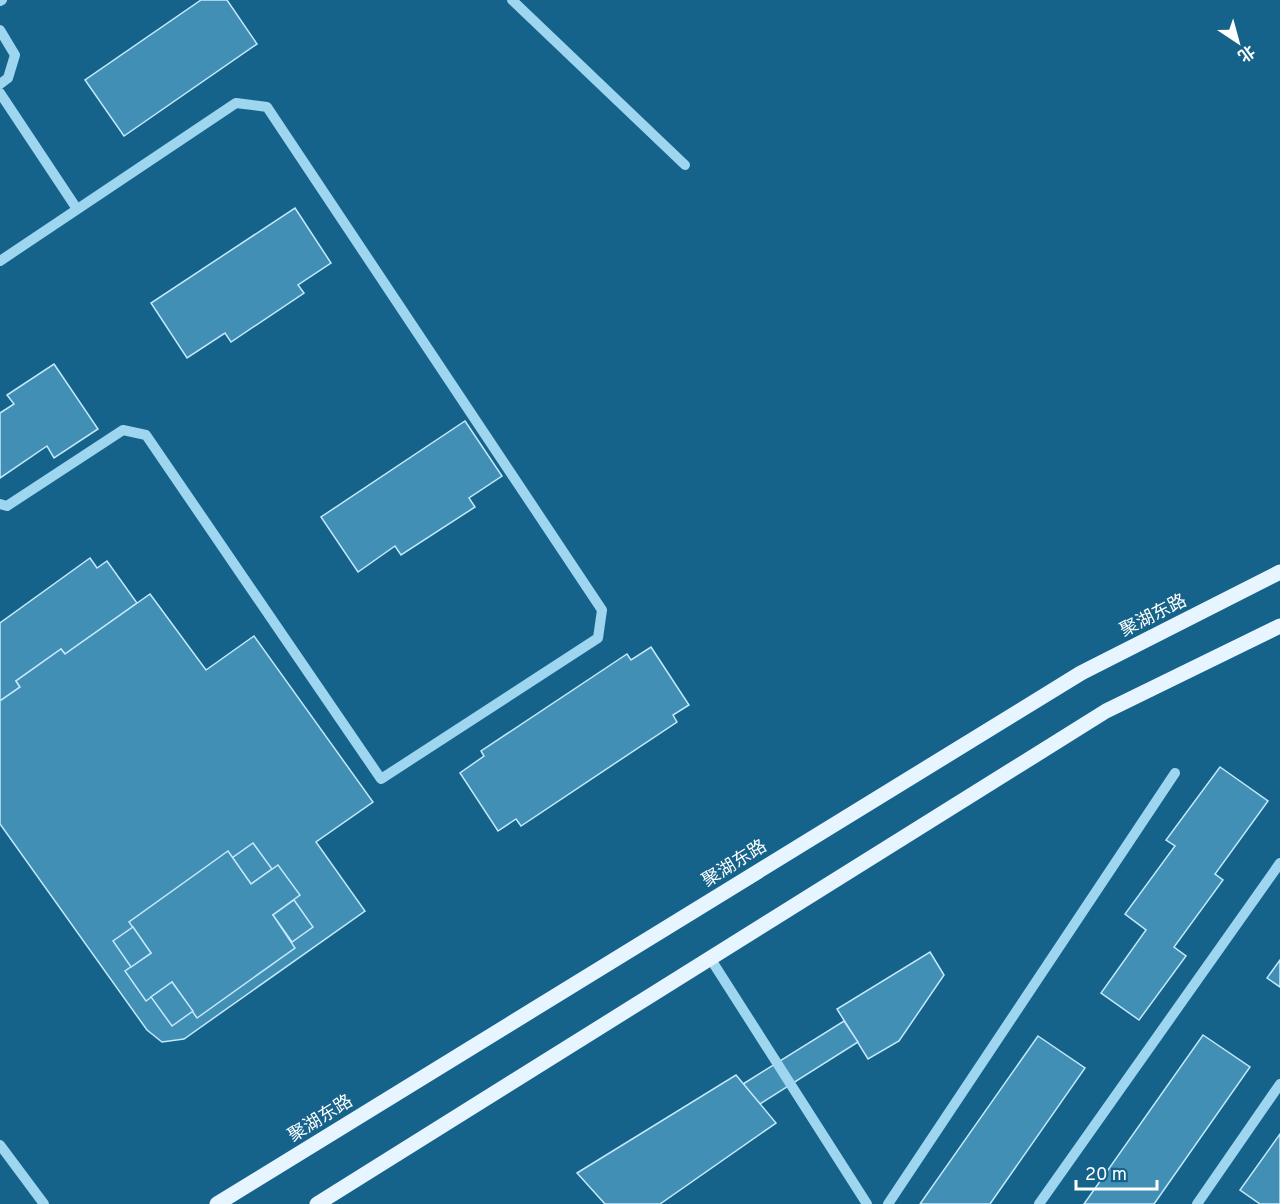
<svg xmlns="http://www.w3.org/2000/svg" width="1280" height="1204" font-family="Overpass,'Noto Sans SC',sans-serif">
<rect width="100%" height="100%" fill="#15638b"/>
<g fill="#428fb6" stroke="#c4e9fb" stroke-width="1.5">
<path d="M201,0H227L257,44L124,136L85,80Z"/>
<path d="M295,208L331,263L298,285L304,293L231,342L225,333L187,358L151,303Z"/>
<path d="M54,364L98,429L54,458L47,446L0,478V413L14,404L7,395Z"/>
<path d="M465,421L502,476L469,498L475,507L401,555L395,546L358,572L321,517Z"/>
<path d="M90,558L97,568L107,561L137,603L65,654L61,649L16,681L20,687L0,701V623Z"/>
<path d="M150,594L206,670L254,636L373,802L316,842L365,911L184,1039L162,1042L147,1030L0,824V701L20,687L16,681L61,649L65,654Z"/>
<path d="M651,647L689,705L673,715L677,722L521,826L516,819L498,831L460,773L484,756L481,751L627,654L631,660Z"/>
<path d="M1220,767L1268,801L1215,874L1223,880L1174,947L1186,956L1139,1020L1101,993L1146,930L1125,914L1175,846L1166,840Z"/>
<path d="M253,843L272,869L251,884L232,858Z"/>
<path d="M228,851L251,884L278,865L300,895L273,915L295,948L197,1018L172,982L146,1001L125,971L151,953L129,922Z"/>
<path d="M294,900L313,927L292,942L273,915Z"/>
<path d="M133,927L151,953L131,967L113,941Z"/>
<path d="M930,952L944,975L899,1041L868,1059L837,1009Z"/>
<path d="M1280,960V987L1267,978Z"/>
<path d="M172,982L193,1011L172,1026L151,997Z"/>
<path d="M844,1021L858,1042L760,1104L743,1084Z"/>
<path d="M1203,1035L1250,1067L1154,1204H1084Z"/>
<path d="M1038,1036L1085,1068L990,1204H920Z"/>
<path d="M736,1075L776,1123L660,1204H605L577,1173Z"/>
<path d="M1280,1134V1204H1260L1240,1190Z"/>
</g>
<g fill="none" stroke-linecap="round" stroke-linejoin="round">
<g stroke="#9ed5ef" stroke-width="10">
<path d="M512,0L685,165"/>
<path d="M0,1L2,0"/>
<path d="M0,30L15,55L8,78L0,84"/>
<path d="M0,93L77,209"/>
<path d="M0,261L236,103L267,107L602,610L598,638L381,779L146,435L123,430L7,506L0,504"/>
<path d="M710,958L867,1204"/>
<path d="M0,1145L44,1204"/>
<path d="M888,1204L1175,773"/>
<path d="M1039,1204L1280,863"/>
<path d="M1197,1204L1280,1084"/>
</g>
<g stroke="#e6f5ff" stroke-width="15">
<path d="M217,1204L1081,673L1280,572"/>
<path d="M317,1204L1106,711L1280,626"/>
</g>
</g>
<g text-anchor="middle" stroke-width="5" stroke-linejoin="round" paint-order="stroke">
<g font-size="18" fill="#fff" stroke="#15638b">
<text transform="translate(1153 615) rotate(-27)" y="6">聚湖东路</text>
<text transform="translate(734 863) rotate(-32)" y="6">聚湖东路</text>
<text transform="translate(320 1118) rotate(-32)" y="6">聚湖东路</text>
</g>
</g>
<g transform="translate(1238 42) rotate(144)" stroke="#15638b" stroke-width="4.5" paint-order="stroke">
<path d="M0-4.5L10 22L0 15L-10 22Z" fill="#ffffff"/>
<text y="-9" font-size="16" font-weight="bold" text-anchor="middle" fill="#ffffff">北</text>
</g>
<path d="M1076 1180v9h81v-9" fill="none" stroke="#ffffff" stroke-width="3"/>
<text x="1085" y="1180" font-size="18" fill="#ffffff" stroke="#15638b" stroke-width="4.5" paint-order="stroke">20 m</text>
</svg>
